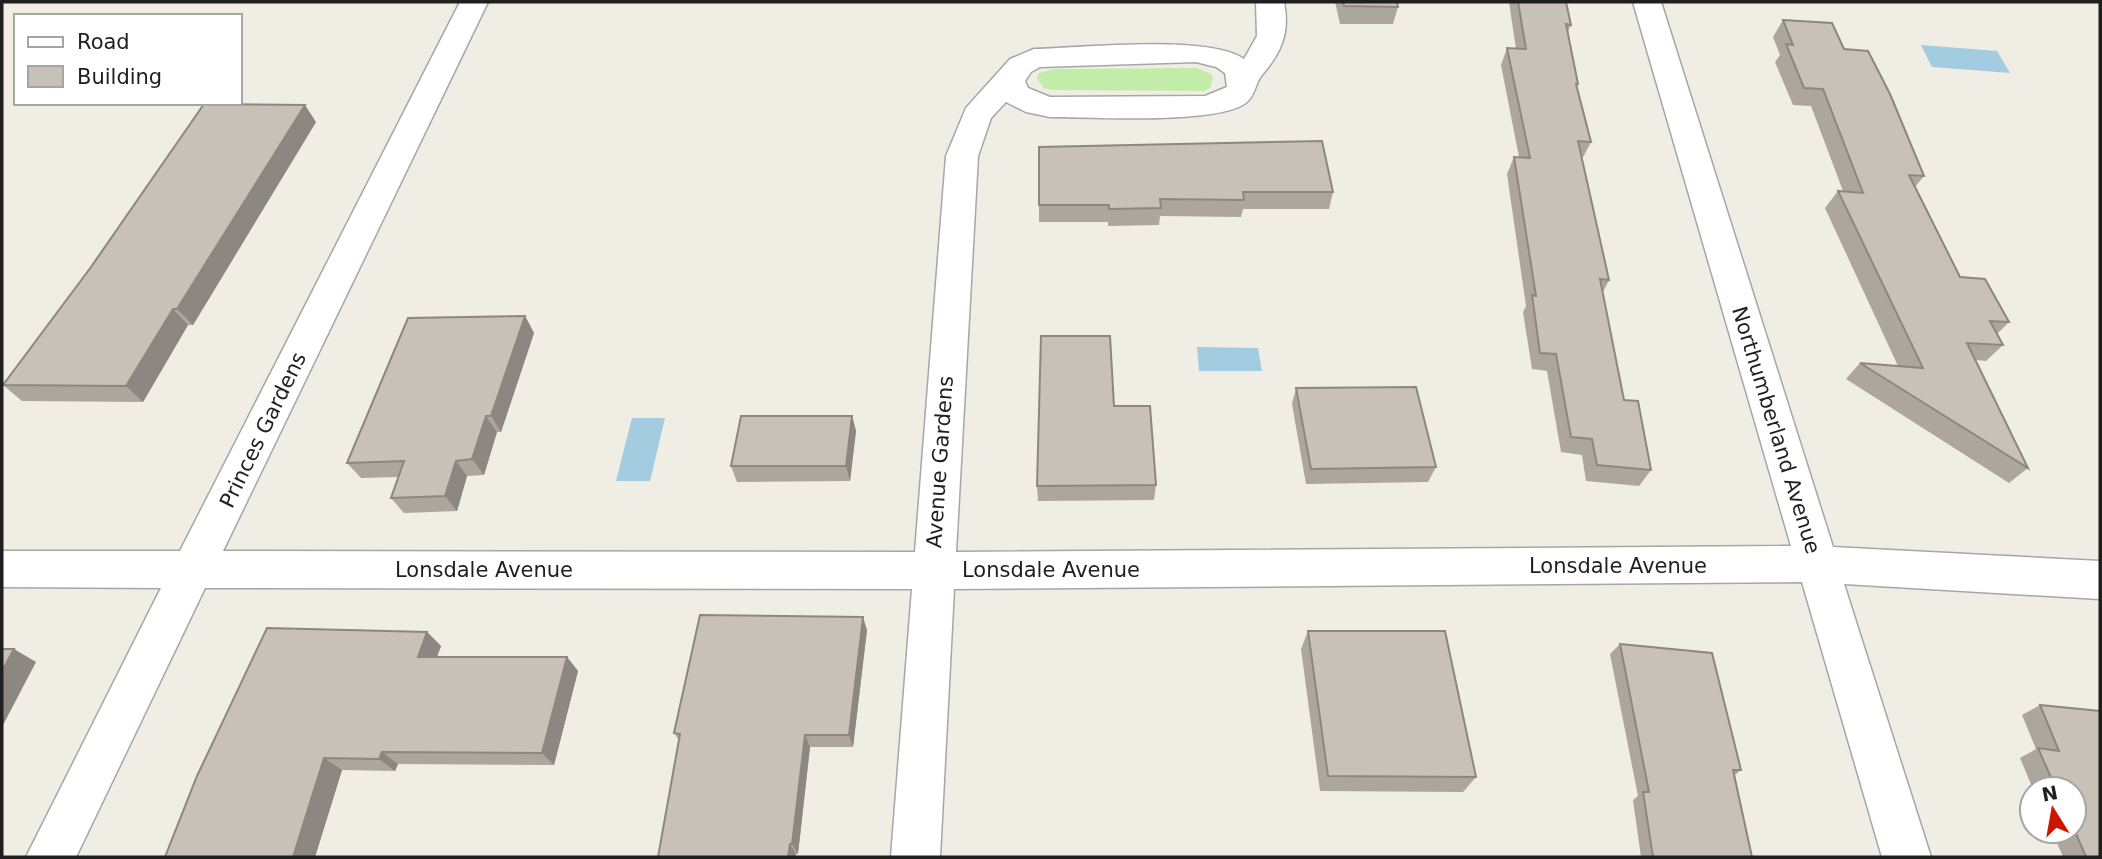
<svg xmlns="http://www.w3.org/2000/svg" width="2102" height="859" font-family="'DejaVu Sans',sans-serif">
<rect width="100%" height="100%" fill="#f0ede5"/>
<path fill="#c3eca8" d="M1197,68L1211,74L1213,79L1210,88L1204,91L1052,90L1044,88L1037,79L1039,73L1054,69Z"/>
<g fill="#a3cce0">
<path d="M1921,45L1997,51L2010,73L1932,67Z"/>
<path d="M1197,347L1258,348L1262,371H1199Z"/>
<path d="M632,418H665L650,481H616Z"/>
</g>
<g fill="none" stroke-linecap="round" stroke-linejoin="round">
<defs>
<path id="minor" d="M460,2H488L223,551L915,552L946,156L966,108L1010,59L1034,49C1080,48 1209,34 1244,59L1257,36L1256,2H1284C1290,32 1282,52 1262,75C1255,83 1256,94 1247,102C1222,125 1088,117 1050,117L1026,112L1006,102L991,118L978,156L956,552L1791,546L1633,2H1661L1833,547L2100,561V599L1844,584L1931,857H1882L1802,582L954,589L940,857H891L912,589L205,588L76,857H26L161,588L2,587V551H180ZM1196,62L1216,67L1225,73L1227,87L1205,96L1050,97L1028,88L1025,81L1031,72L1040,67Z"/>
</defs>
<use href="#minor" stroke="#a6a6a6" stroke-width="3"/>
<use href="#minor" fill="#fff" fill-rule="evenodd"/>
</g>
<g fill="#aca69d">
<path d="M1335,2H1397L1398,7L1393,24H1340Z"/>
<path d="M1509,2H1566L1571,25L1567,33L1578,84L1577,87L1591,142L1582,159L1609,280L1603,292L1624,400L1651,470L1639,486L1586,481L1582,455L1561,452L1547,371L1532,369L1523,312L1526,306L1507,174L1514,157H1519L1501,65L1507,48L1516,49Z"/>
<path d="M1783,20L1844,49L1924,176L1915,187L1960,277L2009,322L1997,334L2003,345L1986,361L1976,360L2028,468L2009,483L1846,379L1860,363L1898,366L1825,208L1838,191H1843L1811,106L1793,105L1775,62L1780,55L1773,37Z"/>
<path d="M316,122L193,325H188L143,402L22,401L3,385Z"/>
<path d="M1039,147L1333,192L1329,209H1243L1241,217L1160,216L1159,225L1108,226V222H1039Z"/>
<path d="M525,316L534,333L501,432H497L484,475L467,476L457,511L404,513L391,498L399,477L361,478L347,463Z"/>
<path d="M1296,388L1436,467L1428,482L1306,484L1292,404Z"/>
<path d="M1114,406L1156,485L1154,500L1038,501L1037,486Z"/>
<path d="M852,416L856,431L850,481L737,482L731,466Z"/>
<path d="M867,630L853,747H810L798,854H796V857H658L679,740L674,733Z"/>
<path d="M1308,631L1476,777L1463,792L1320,791L1301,649Z"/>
<path d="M427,632L441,646L437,657H567L578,671L554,765L398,764L395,771L342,770L315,857H165Z"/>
<path d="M1620,644L1741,770L1735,775L1752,857H1641L1633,800L1638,796L1610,654Z"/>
<path d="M2040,705L2100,711V857H2063L2052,831H2074V789H2033L2020,758L2036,749L2022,715Z"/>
</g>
<g fill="#8c8780">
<path d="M305,105L316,122L193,325L177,309Z"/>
<path d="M173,309L188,325L143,402L126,386Z"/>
<path d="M525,316L534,333L501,432L491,416Z"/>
<path d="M486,416L497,432L484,475L472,459Z"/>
<path d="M852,416L856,431L850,481L846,466Z"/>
<path d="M456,461L467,476L457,511L445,496Z"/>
<path d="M863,617L867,630L853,747L849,735Z"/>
<path d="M427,632L441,646L432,670L418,657Z"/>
<path d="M14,649L36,662L2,727V671Z"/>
<path d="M567,657L578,671L554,765L542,753Z"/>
<path d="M805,735L810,747L798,854L792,844Z"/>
<path d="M382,752L398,764L395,771L379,759Z"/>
<path d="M324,758L342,770L315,857H293Z"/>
<path d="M790,844L796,854V857H788Z"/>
</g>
<g fill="#c8c1b7" stroke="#8c8780" stroke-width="2">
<path d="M1343,2H1397L1398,7L1344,6Z"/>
<path d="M1518,2H1566L1571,25L1566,24L1578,84H1576L1591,142L1578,141L1609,280L1600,279L1624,400L1638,401L1651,470L1597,465L1592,439L1571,437L1556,354L1540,353L1532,295L1536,296L1514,157L1530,158L1507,48L1526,49Z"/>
<path d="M1783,20L1832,23L1844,49L1868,51L1890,94L1924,176L1909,175L1960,277L1985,279L2009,322L1990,321L2003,345L1967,343L2028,468L1860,363L1923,368L1838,191L1863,193L1823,89L1804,88L1786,44L1793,45Z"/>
<path d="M204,104L305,105L177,309H173L126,386L3,385L91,267Z"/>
<path d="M1322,141L1333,192H1243L1244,200L1160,199L1161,208L1109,209V205H1039V147Z"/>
<path d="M525,316L491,416H486L472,459L456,461L445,496L391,498L404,461L347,463L408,318Z"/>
<path d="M1041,336H1110L1114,406H1150L1156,485L1037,486Z"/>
<path d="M1416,387L1436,467L1311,469L1296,388Z"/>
<path d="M741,416H852L846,466H731Z"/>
<path d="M700,615L863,617L849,735H805L792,844H790L788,857H658L680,734L674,733Z"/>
<path d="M267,628L427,632L418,657H567L542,753L382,752L379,759L324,758L293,857H165L197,776Z"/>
<path d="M1308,631H1445L1476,777L1328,776Z"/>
<path d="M1620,644L1712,653L1741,770H1733L1752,857H1653L1643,792H1649Z"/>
<path d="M2,649H14L2,671Z"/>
<path d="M2040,705L2100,711V857H2086L2074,829V789H2056L2038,748L2059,751Z"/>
</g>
<g text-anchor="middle" stroke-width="5" stroke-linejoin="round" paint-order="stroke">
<g font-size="21" fill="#1f1f1f" stroke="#fff">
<text transform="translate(263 430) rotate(-64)" y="7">Princes Gardens</text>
<text transform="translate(1776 430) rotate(73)" y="7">Northumberland Avenue</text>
<text transform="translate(940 462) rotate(-86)" y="7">Avenue Gardens</text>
<text x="1618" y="573">Lonsdale Avenue</text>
<text x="484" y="577">Lonsdale Avenue</text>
<text x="1051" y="577">Lonsdale Avenue</text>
</g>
</g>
<rect width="2102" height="859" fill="none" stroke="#1f1f1f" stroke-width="7"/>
<rect x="14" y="14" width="228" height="91" fill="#ffffff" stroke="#a5a5a5" stroke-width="2"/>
<rect x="28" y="37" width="35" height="10" fill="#ffffff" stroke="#a5a5a5" stroke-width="2"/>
<text x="77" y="49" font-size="21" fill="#1f1f1f">Road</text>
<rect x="28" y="66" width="35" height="21" fill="#c8c1b7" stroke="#a5a5a5" stroke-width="2"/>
<text x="77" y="84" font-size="21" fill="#1f1f1f">Building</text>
<g transform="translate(2053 810) rotate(349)"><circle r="33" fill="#ffffff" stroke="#a5a5a5" stroke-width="2"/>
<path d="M0-5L12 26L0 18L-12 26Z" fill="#ce1500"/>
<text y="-10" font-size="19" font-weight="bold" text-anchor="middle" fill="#1f1f1f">N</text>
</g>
</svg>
